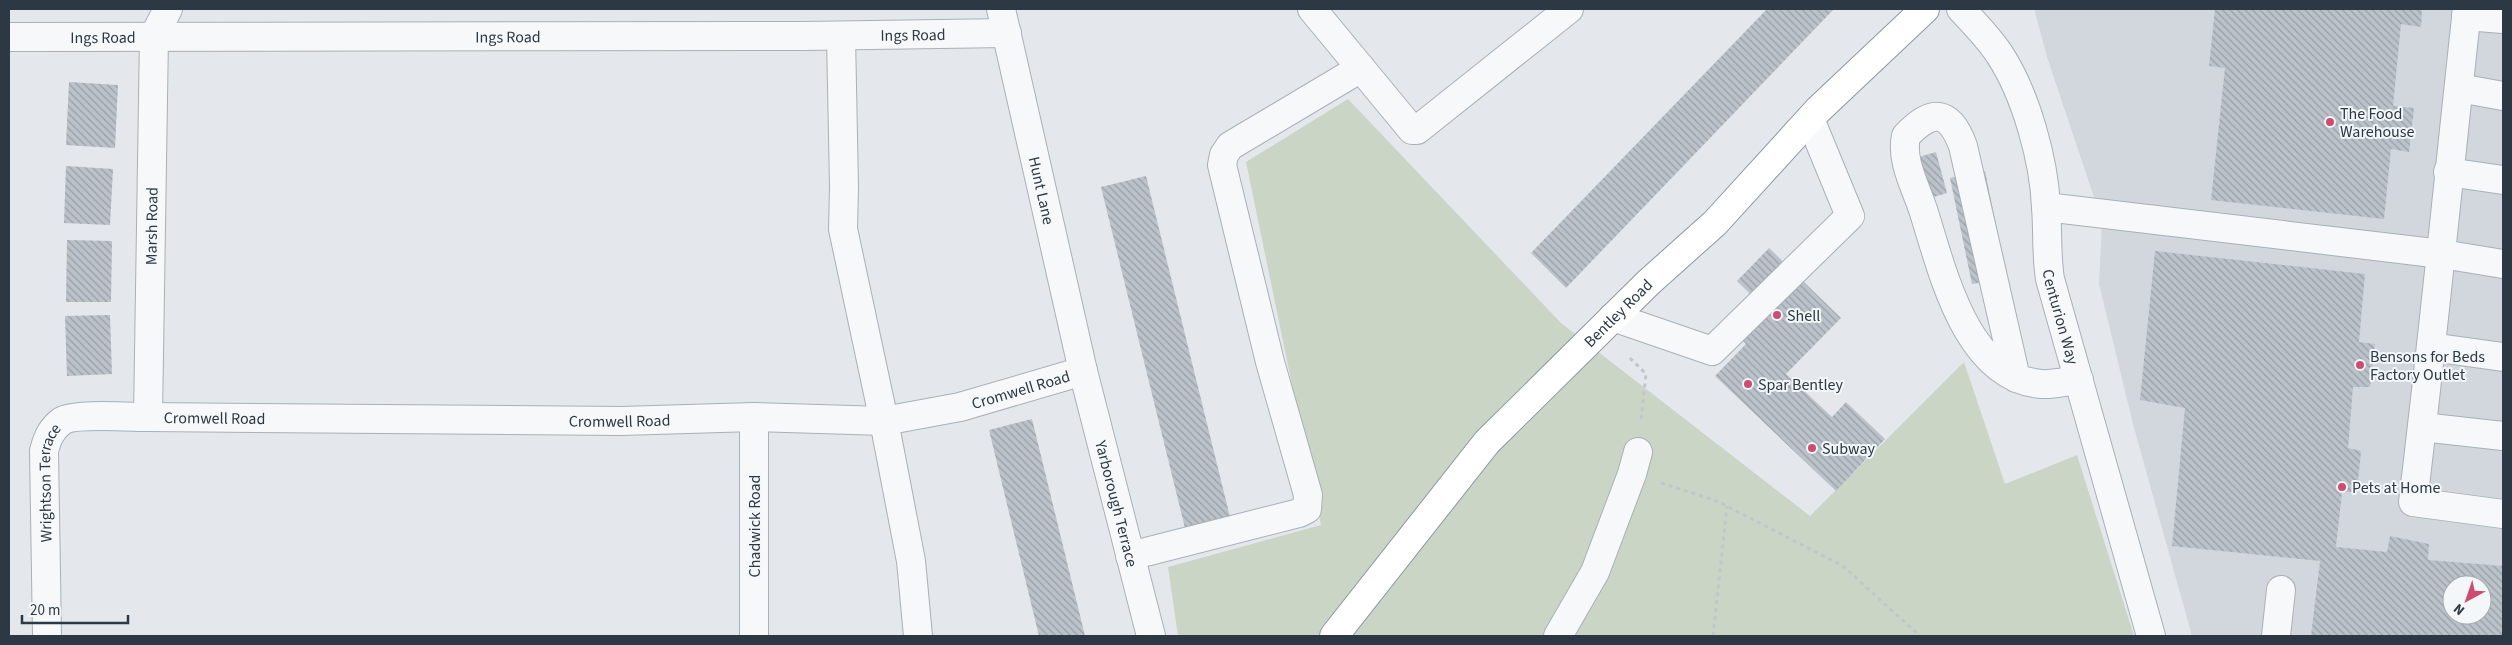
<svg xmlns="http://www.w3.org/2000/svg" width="2512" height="645" font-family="'Source Sans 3',sans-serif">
<defs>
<pattern id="building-back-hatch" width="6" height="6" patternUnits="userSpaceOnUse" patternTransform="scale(1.25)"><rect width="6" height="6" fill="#bbc2c9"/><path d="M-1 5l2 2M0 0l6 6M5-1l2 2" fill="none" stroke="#989fa5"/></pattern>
</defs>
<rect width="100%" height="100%" fill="#e4e8ec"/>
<path fill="#d2d7de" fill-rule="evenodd" d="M2034,9H2503V636H2192L2133,424L2099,284L2102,221L2048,60ZM2452,585H2482V615H2452Z"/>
<path fill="#cbd5c5" d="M1348,99L1561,323L1810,516L1964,362L2005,484L2077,455L2134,636H1178L1168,567L1321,525L1246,162Z"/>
<g fill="url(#building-back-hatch)" fill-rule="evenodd">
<path d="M1767,9H1834L1566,288L1531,253Z"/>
<path d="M2215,9H2422L2421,27L2401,24L2393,106L2414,108L2409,152L2391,149L2384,219L2211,200L2225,68L2209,66Z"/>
<path d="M69,82L118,85L115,148L66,145Z"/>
<path d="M1936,152L1947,193L1927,199L1915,158Z"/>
<path d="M66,166L113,169L110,225L64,223Z"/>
<path d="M1985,171L2007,278L1972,284L1950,178Z"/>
<path d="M1146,176L1230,517L1185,528L1101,187Z"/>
<path d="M67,240L112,241L111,302H66Z"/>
<path d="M1769,248L1841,318L1786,374L1832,417L1846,402L1885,439L1836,491L1715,376L1746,344L1742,340L1769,312L1737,281Z"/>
<path d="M2155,251L2365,274L2359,342L2375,344L2370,387H2353L2348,448L2361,451L2357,492H2342L2336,547L2387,552L2390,536L2429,544L2428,560L2503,566V636H2311L2320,561L2172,546L2185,408L2140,400ZM2452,585H2482V615H2452Z"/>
<path d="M110,315L112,374L67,376L65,316Z"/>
<path d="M1032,419L1085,636H1039L989,430Z"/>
</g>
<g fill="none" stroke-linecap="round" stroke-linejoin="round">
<defs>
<g id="minor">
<path id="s1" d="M1001,9L1083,371L1151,636"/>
<path d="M1312,9L1412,130H1417L1569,9"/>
<path id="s2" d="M1961,9C1974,23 1989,38 2000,55C2026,95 2044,160 2046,207C2048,231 2046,255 2050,279L2151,636"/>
<path d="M2467,9C2449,173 2433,338 2413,502L2503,514"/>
<path d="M2466,16L2503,19"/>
<path d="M841,36L844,187L843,229L884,421L911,561L918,636"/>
<path id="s3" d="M9,37L804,36L1007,33"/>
<path d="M2459,88L2503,96"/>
<path d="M2448,172L2503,180"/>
<path d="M2046,207L2442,254L2503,264"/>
<path d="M1613,317L1712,351L1850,216L1810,119"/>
<path d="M2431,347L2503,357"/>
<path d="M2016,378L1963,146C1950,110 1932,108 1906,136C1900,162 1918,191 1925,216C1943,273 1967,378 2041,384C2053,385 2067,381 2079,380"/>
<path id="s4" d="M148,417L154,36L168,9"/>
<path d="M2422,427L2503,436"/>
<path d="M1130,556L1299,513L1307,509L1308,495L1270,362L1222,165L1224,155L1230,146L1361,68"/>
<path id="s5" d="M47,636L44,451C47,439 51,429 62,421C74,413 131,417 148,417L621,421L754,417L884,421L960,407L1083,371"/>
<path d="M754,636V417"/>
<path d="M1558,636L1595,572L1632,474L1638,452"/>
<path d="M2276,636L2281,590"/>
</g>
<g id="highway">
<path id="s6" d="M1334,636L1487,442L1649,282L1715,223L1818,110L1925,9"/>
</g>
</defs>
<use href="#minor" stroke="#a9b0b6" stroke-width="30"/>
<use href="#highway" stroke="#8b97a2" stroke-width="30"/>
<g stroke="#c2c6cb" stroke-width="3" stroke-dasharray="4 4" stroke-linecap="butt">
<path d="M1630,358L1646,374L1641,420"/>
<path d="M1661,483L1717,501L1843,566L1920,636"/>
<path d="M1713,636L1727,506"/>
</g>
<use href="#minor" stroke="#f7f8fa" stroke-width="28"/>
<use href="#highway" stroke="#fff" stroke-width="28"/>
</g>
<g fill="#cd4d70" stroke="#f4f7f9" stroke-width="2">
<circle cx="2330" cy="122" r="5"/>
<circle cx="1777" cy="315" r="5"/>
<circle cx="2360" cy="365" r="5"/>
<circle cx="1748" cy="384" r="5"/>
<circle cx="1812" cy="448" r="5"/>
<circle cx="2342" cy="487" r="5"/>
</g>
<g text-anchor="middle" stroke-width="4" stroke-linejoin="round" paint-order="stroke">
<g font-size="16" fill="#2c3844" stroke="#f4f7f9">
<text dy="6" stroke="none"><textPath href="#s3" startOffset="904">Ings Road</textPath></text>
<text dy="6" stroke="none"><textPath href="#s3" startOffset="94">Ings Road</textPath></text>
<text dy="6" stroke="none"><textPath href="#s3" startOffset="499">Ings Road</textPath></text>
<text dy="6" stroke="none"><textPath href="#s1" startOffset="186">Hunt Lane</textPath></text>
<text dy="6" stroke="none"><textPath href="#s4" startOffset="191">Marsh Road</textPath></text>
<text dy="6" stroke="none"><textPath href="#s6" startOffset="431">Bentley Road</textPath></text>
<text dy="6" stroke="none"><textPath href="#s2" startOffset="332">Centurion Way</textPath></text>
<text dy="6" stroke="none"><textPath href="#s5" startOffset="1184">Cromwell Road</textPath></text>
<text dy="6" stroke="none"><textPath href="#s5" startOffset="374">Cromwell Road</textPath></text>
<text dy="6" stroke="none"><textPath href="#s5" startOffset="779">Cromwell Road</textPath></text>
<text dy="6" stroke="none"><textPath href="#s5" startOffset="154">Wrightson Terrace</textPath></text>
<text dy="6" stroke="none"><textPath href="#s1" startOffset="508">Yarborough Terrace</textPath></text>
<text transform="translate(754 526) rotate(-90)" y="6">Chadwick Road</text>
</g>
<g font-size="16" fill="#2c3844" stroke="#f4f7f9" text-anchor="start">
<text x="2340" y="119">The Food<tspan x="2340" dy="18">Warehouse</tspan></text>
<text x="1787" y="321">Shell</text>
<text x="2370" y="362">Bensons for Beds<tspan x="2370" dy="18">Factory Outlet</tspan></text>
<text x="1758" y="390">Spar Bentley</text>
<text x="1822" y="454">Subway</text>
<text x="2352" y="493">Pets at Home</text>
</g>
</g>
<rect width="2512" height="645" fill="none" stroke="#2c3844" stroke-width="20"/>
<g transform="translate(2467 600) rotate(220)"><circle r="24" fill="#f4f7f9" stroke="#a4abb1"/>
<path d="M0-4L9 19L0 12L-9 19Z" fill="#cd4d70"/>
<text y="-8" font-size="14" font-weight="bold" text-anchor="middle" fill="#2c3844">N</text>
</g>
<path d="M22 615v8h106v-8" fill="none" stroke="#2c3844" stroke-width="2.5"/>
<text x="30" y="615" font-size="15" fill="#2c3844" stroke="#f4f7f9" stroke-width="4" paint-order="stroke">20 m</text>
</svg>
